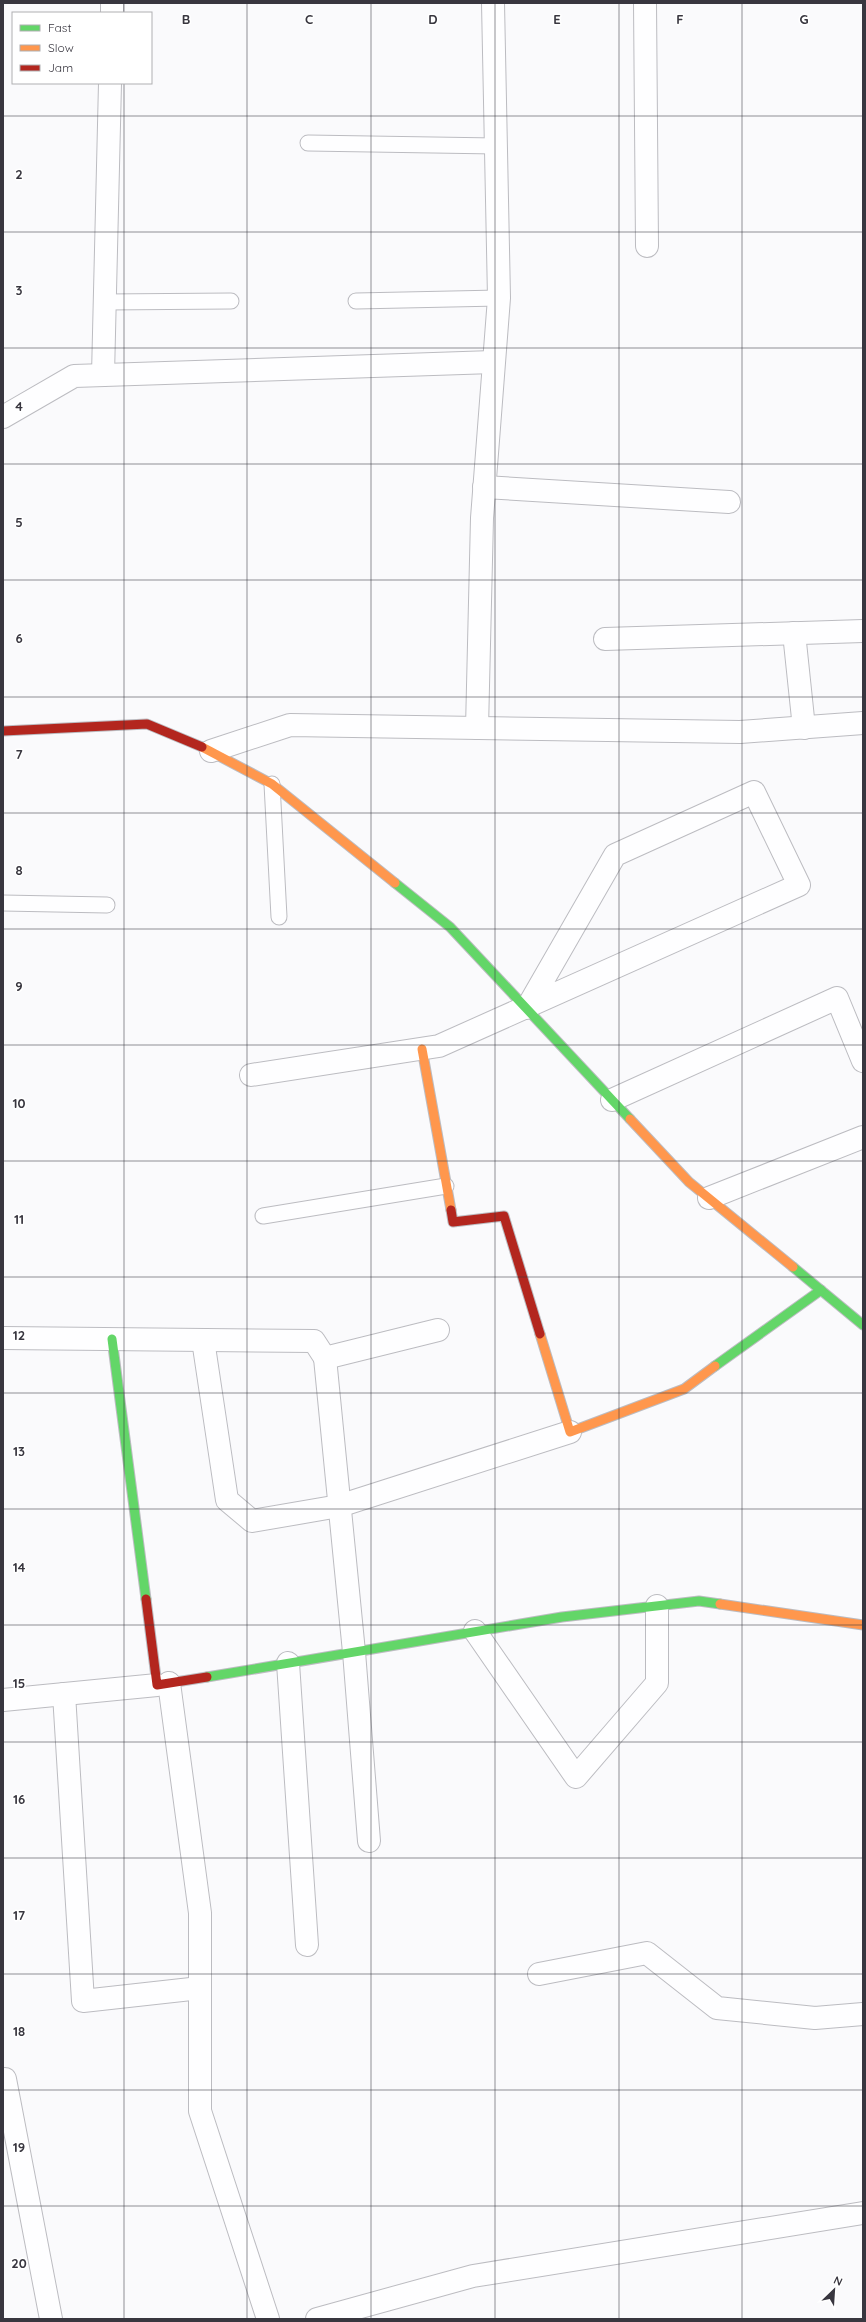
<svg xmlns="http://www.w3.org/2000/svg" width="866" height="2322" font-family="Quicksand,sans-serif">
<rect width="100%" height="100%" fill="#fafafc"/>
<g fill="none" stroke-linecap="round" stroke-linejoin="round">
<defs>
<g id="lane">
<path d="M308,143L496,146"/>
<path d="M356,301L499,298"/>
<path d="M105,302L231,301"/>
<path d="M272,784L279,917"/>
<path d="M3,903L107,905"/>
<path d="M263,1216L446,1186"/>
</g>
<g id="street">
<path d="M645,3L647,246"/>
<path d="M112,13V3"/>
<path d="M103,375L110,83"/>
<path d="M3,417L74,376L493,362"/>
<path d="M484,487L729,502"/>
<path d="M794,633L804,728"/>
<path d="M605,639L863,631"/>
<path d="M477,728L482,518L499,298L493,3"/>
<path d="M211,751L290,725L740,732L863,723"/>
<path d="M251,1075L439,1046L799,885L754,792L615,855L527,1008"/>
<path d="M612,1100L837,998L863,1061"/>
<path d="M709,1198L863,1137"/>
<path d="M3,1338L314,1341L325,1358L438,1330"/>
<path d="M203,1340L227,1500L252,1521L339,1506L570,1432"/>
<path d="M325,1358L354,1652L369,1841"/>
<path d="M475,1631L576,1777L657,1683V1606"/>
<path d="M288,1663L307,1945"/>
<path d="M169,1683L200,1913V2111L268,2319"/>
<path d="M64,1694L83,2001L200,1988"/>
<path d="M3,1700L157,1685"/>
<path d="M539,1974L647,1953L717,2008L815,2018L863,2014"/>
<path d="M3,2080L5,2079L51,2319"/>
<path d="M317,2319L473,2276L863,2213"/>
</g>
<g id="fast">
<path d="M395,883L450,927L630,1119"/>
<path d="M793,1267L863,1325"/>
<path d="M112,1339L146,1599"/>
<path d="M715,1366L821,1290"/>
<path d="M207,1677L562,1617L699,1601L720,1604"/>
</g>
<g id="slow">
<path d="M202,747L272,784L395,883"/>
<path d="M422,1049L451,1210"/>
<path d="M630,1119L689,1182L793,1267"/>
<path d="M540,1334L570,1432L684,1389L715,1366"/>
<path d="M720,1604L863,1625"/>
</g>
<g id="jam">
<path d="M3,731L147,724L202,747"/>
<path d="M451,1210L453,1222L504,1216L540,1334"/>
<path d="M146,1599L157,1685L207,1677"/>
</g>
</defs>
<use href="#lane" stroke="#bcbcc1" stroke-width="17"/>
<use href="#street" stroke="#bcbcc1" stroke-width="24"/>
<use href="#fast" stroke="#bcbcc1" stroke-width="11"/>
<use href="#slow" stroke="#bcbcc1" stroke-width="11"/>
<use href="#jam" stroke="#bcbcc1" stroke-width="11"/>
<use href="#lane" stroke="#fefeff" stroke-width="15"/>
<use href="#street" stroke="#fefeff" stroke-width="22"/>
<use href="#fast" stroke="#63d668" stroke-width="9"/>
<use href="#slow" stroke="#ff974d" stroke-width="9"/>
<use href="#jam" stroke="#b3261e" stroke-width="9"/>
</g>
<path fill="none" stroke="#38363f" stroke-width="1" stroke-opacity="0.55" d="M124,3V13M247,3V2319M371,3V2319M495,3V2319M619,3V2319M742,3V2319M124,83V2319M3,116H863M3,232H863M3,348H863M3,464H863M3,580H863M3,697H863M3,813H863M3,929H863M3,1045H863M3,1161H863M3,1277H863M3,1393H863M3,1509H863M3,1625H863M3,1742H863M3,1858H863M3,1974H863M3,2090H863M3,2206H863"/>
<g font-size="13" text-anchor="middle" font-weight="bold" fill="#38363f" stroke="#fff" stroke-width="3" stroke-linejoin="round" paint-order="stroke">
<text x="186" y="24">B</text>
<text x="309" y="24">C</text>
<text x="433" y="24">D</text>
<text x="557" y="24">E</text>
<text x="680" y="24">F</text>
<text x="804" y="24">G</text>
<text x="19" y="179">2</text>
<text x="19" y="295">3</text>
<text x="19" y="411">4</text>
<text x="19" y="527">5</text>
<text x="19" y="643">6</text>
<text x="19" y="759">7</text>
<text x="19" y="875">8</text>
<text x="19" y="991">9</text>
<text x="19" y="1108">10</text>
<text x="19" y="1224">11</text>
<text x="19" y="1340">12</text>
<text x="19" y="1456">13</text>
<text x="19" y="1572">14</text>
<text x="19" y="1688">15</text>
<text x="19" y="1804">16</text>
<text x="19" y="1920">17</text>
<text x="19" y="2036">18</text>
<text x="19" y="2152">19</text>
<text x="19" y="2268">20</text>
</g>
<rect width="866" height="2322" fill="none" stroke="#38363f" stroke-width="8"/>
<rect x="12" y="12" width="140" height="72" fill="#ffffff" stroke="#afafb2"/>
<rect x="20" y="25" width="20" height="6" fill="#63d668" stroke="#afafb2"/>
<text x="48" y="32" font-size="12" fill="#38363f">Fast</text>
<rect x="20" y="45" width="20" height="6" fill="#ff974d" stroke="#afafb2"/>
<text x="48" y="52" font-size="12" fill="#38363f">Slow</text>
<rect x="20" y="65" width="20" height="6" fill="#b3261e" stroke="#afafb2"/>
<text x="48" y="72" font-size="12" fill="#38363f">Jam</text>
<g transform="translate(834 2290) rotate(25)" stroke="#ffffff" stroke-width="3" paint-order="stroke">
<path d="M0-3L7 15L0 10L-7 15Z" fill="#38363f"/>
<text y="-6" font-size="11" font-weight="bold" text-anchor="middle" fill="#38363f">N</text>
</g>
</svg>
